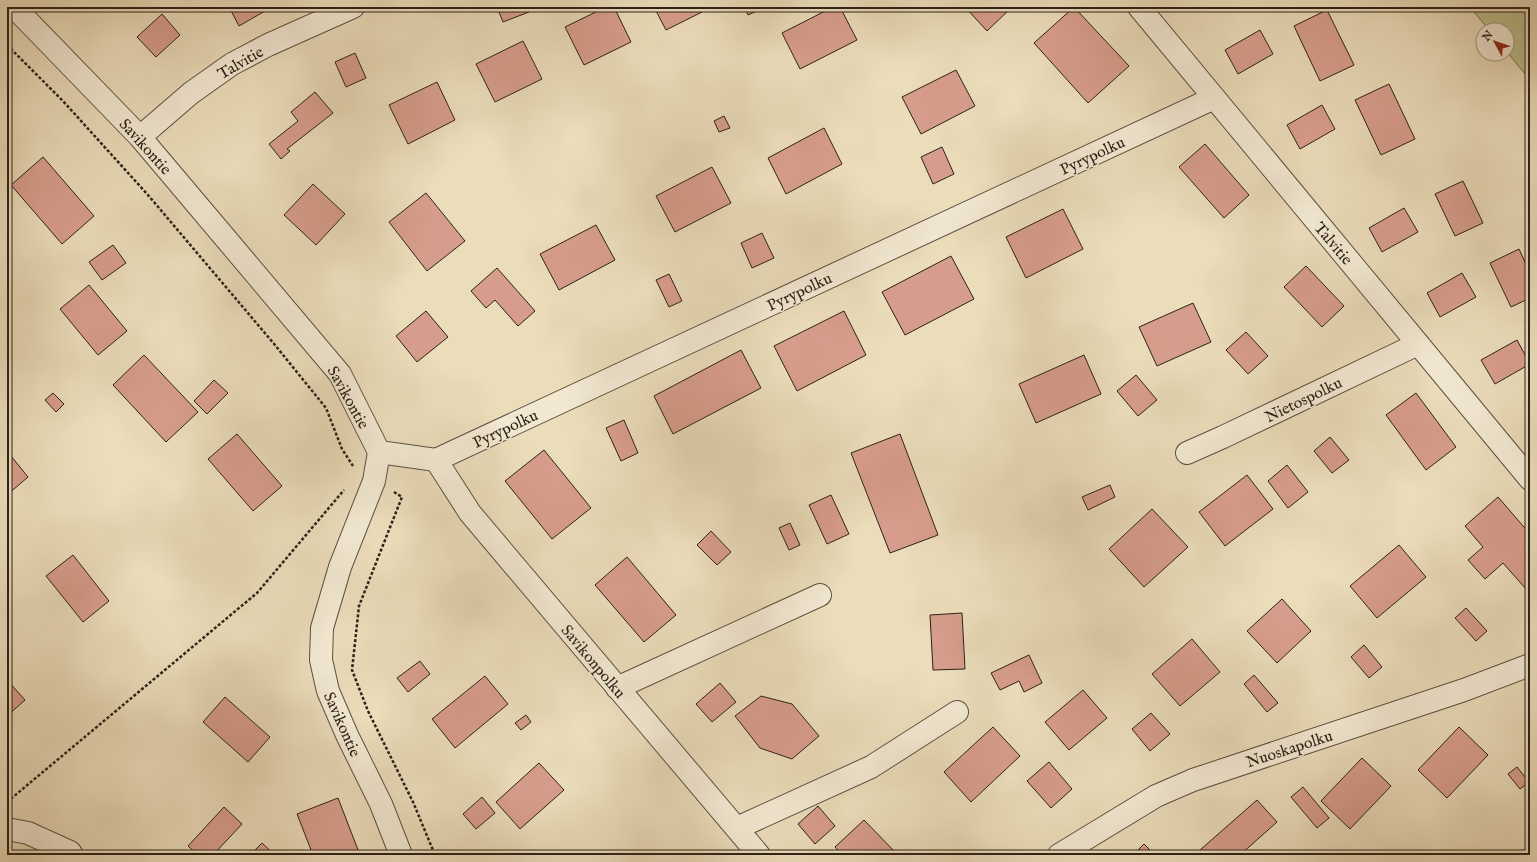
<svg xmlns="http://www.w3.org/2000/svg" width="1537" height="862" font-family="'IM FELL English',serif">
<rect width="100%" height="100%" fill="#ebdcba"/>
<filter id="stains"><feTurbulence type="fractalNoise" baseFrequency=".005" numOctaves="4"/><feColorMatrix values="0 0 0 0 .2 0 0 0 0 .09 0 0 0 0 .02 0 0 0 .5 -.17"/></filter>
<radialGradient id="worn" r=".72"><stop offset=".6" stop-color="#630" stop-opacity="0"/><stop offset="1" stop-color="#630" stop-opacity=".3"/></radialGradient>
<path fill="#bbbf8d" stroke="#747053" d="M1470,7H1530V80L1507,52V30H1489Z"/>
<g fill="#d79d8c" stroke="#2c2219">
<path d="M229,7H272L239,26Z"/>
<path d="M497,7H526L529,12L503,22Z"/>
<path d="M606,7H614L631,42L584,65L565,27Z"/>
<path d="M654,7H712L666,30Z"/>
<path d="M745,7H766L748,15Z"/>
<path d="M833,7H840L857,40L800,69L782,33Z"/>
<path d="M965,7H1012L987,31Z"/>
<path d="M1074,7L1129,66L1088,103L1034,43Z"/>
<path d="M1327,10L1354,65L1320,81L1294,26Z"/>
<path d="M162,14L180,35L156,57L137,37Z"/>
<path d="M1260,30L1273,54L1238,74L1225,50Z"/>
<path d="M523,41L542,79L495,102L476,64Z"/>
<path d="M355,53L366,78L346,87L335,62Z"/>
<path d="M956,70L975,106L921,134L902,97Z"/>
<path d="M437,82L455,120L408,144L389,105Z"/>
<path d="M1389,84L1415,139L1381,155L1355,100Z"/>
<path d="M315,92L333,113L287,149L290,151L281,159L269,144L298,121L291,112Z"/>
<path d="M1322,105L1335,129L1300,149L1287,125Z"/>
<path d="M724,116L730,128L719,132L714,121Z"/>
<path d="M824,128L842,164L786,194L768,158Z"/>
<path d="M1205,144L1249,195L1224,218L1179,167Z"/>
<path d="M942,147L954,174L933,184L921,157Z"/>
<path d="M43,157L94,216L62,244L11,185Z"/>
<path d="M712,167L731,203L675,232L656,196Z"/>
<path d="M1463,181L1483,223L1455,236L1435,194Z"/>
<path d="M313,184L345,214L316,245L284,215Z"/>
<path d="M426,193L465,241L427,271L389,222Z"/>
<path d="M1404,208L1418,232L1382,252L1369,228Z"/>
<path d="M1063,209L1083,249L1026,278L1006,237Z"/>
<path d="M596,225L615,260L559,290L540,254Z"/>
<path d="M762,233L774,258L752,268L741,243Z"/>
<path d="M113,245L126,263L102,280L89,262Z"/>
<path d="M1519,249L1530,273V298L1511,307L1490,263Z"/>
<path d="M951,256L974,299L905,335L882,292Z"/>
<path d="M1306,266L1344,306L1322,327L1284,287Z"/>
<path d="M497,268L535,311L518,326L495,300L486,308L471,291Z"/>
<path d="M1462,273L1476,297L1440,317L1427,293Z"/>
<path d="M669,274L682,301L669,307L656,280Z"/>
<path d="M89,285L127,331L98,355L60,309Z"/>
<path d="M1193,303L1211,342L1157,366L1139,327Z"/>
<path d="M426,311L448,337L417,362L396,336Z"/>
<path d="M844,311L866,355L797,391L774,346Z"/>
<path d="M1246,332L1268,356L1248,374L1226,350Z"/>
<path d="M1517,340L1530,364L1495,384L1481,360Z"/>
<path d="M741,350L761,388L673,434L654,396Z"/>
<path d="M144,355L198,412L166,442L113,385Z"/>
<path d="M1084,355L1101,394L1036,423L1019,384Z"/>
<path d="M1136,375L1157,400L1138,416L1117,391Z"/>
<path d="M214,380L228,393L207,414L194,401Z"/>
<path d="M53,393L64,404L56,412L45,400Z"/>
<path d="M1416,393L1456,447L1426,470L1386,415Z"/>
<path d="M624,420L638,453L621,461L606,428Z"/>
<path d="M237,434L282,486L253,511L208,459Z"/>
<path d="M900,434L938,535L890,553L851,453Z"/>
<path d="M1330,437L1349,460L1332,473L1314,451Z"/>
<path d="M544,450L591,508L552,539L505,481Z"/>
<path d="M7,451L28,477L7,495Z"/>
<path d="M1287,465L1308,492L1288,508L1268,481Z"/>
<path d="M1247,475L1273,509L1225,546L1199,512Z"/>
<path d="M1110,485L1115,497L1088,510L1082,497Z"/>
<path d="M831,495L849,534L827,544L809,505Z"/>
<path d="M1498,497L1530,534V586L1526,589L1503,563L1485,579L1468,560L1483,547L1465,526Z"/>
<path d="M1152,509L1188,547L1144,587L1109,549Z"/>
<path d="M790,523L800,545L789,550L779,528Z"/>
<path d="M711,531L731,552L717,565L697,545Z"/>
<path d="M1399,545L1426,577L1377,618L1350,586Z"/>
<path d="M73,555L109,601L83,622L46,576Z"/>
<path d="M627,557L676,615L644,642L595,585Z"/>
<path d="M1282,599L1311,631L1277,663L1247,631Z"/>
<path d="M1466,608L1487,631L1476,641L1455,618Z"/>
<path d="M962,613L965,669L933,670L930,615Z"/>
<path d="M1192,639L1220,672L1180,706L1152,674Z"/>
<path d="M1364,645L1382,667L1369,678L1351,657Z"/>
<path d="M1029,655L1042,683L1024,692L1019,681L1000,690L991,673Z"/>
<path d="M420,661L430,674L408,692L397,678Z"/>
<path d="M1254,675L1278,703L1267,712L1244,684Z"/>
<path d="M485,676L508,704L455,748L432,719Z"/>
<path d="M7,680L25,700L7,716Z"/>
<path d="M720,683L736,702L712,722L696,704Z"/>
<path d="M1083,690L1107,718L1069,750L1045,722Z"/>
<path d="M761,696L792,704L819,736L792,759L760,748L735,716Z"/>
<path d="M225,697L270,737L248,762L203,722Z"/>
<path d="M1151,713L1170,734L1150,751L1132,729Z"/>
<path d="M526,715L531,722L521,730L515,723Z"/>
<path d="M993,727L1020,756L971,802L944,772Z"/>
<path d="M1459,727L1488,755L1447,798L1418,770Z"/>
<path d="M1362,758L1391,786L1350,829L1321,801Z"/>
<path d="M1049,762L1072,789L1051,808L1027,781Z"/>
<path d="M539,763L564,790L520,829L496,802Z"/>
<path d="M1517,767L1529,782L1520,789L1508,774Z"/>
<path d="M1303,787L1329,818L1317,828L1291,797Z"/>
<path d="M482,797L495,813L476,829L463,814Z"/>
<path d="M338,798L360,855H313L297,814Z"/>
<path d="M1257,800L1277,822L1240,855H1205L1200,850Z"/>
<path d="M818,806L835,826L815,844L798,824Z"/>
<path d="M224,807L242,824L213,855H198L188,846Z"/>
<path d="M864,820L898,855H842L835,847Z"/>
<path d="M262,843L275,855H250Z"/>
<path d="M1144,844L1155,855H1133Z"/>
<path d="M1530,849V855H1514L1513,852Z"/>
</g>
<g fill="none" stroke-linecap="round" stroke-linejoin="round">
<defs>
<g id="minor">
<path d="M14,7L140,137L340,374L379,452L374,481L340,567L322,628L321,660L328,691L347,735L381,804L401,855"/>
<path d="M1139,7L1530,479"/>
<path d="M140,137L191,93L232,64L268,45L353,7"/>
<path d="M379,452L436,460L1214,98"/>
<path d="M1187,453L1223,437L1418,344"/>
<path d="M436,460L470,513L759,855"/>
<path d="M617,688L820,595"/>
<path d="M737,828L871,767L957,712"/>
<path d="M7,829L28,833L70,852L72,855"/>
<path d="M1059,855L1156,796L1193,780L1464,690L1530,665"/>
</g>
</defs>
<use href="#minor" stroke="#5c5041" stroke-width="24"/>
<g stroke="#2c2219" stroke-width="2.5" stroke-dasharray="3 2" stroke-linecap="butt">
<path d="M7,45L63,101L148,195L275,345L326,408L342,449L353,466"/>
<path d="M394,492L402,497L359,606L352,670L368,711L413,802L435,855"/>
<path d="M7,802L257,593L344,490"/>
</g>
<use href="#minor" stroke="#f2e8d2" stroke-width="22"/>
</g>
<g text-anchor="middle" stroke-width="3" stroke-linejoin="round" paint-order="stroke">
<g font-size="16" fill="#2c2219" stroke="#f2e8d2">
<text transform="translate(240 62) rotate(-30)" y="6">Talvitie</text>
<text transform="translate(146 146) rotate(48)" y="6">Savikontie</text>
<text transform="translate(1092 155) rotate(-25)" y="6">Pyrypolku</text>
<text transform="translate(1334 243) rotate(50)" y="6">Talvitie</text>
<text transform="translate(799 291) rotate(-25)" y="6">Pyrypolku</text>
<text transform="translate(349 397) rotate(61)" y="6">Savikontie</text>
<text transform="translate(1303 399) rotate(-26)" y="6">Nietospolku</text>
<text transform="translate(505 428) rotate(-25)" y="6">Pyrypolku</text>
<text transform="translate(594 661) rotate(50)" y="6">Savikonpolku</text>
<text transform="translate(343 724) rotate(66)" y="6">Savikontie</text>
<text transform="translate(1289 748) rotate(-18)" y="6">Nuoskapolku</text>
</g>
</g>
<rect width="1537" height="862" fill="none" stroke="#ebdcba" stroke-width="24"/>
<rect x="8" y="8" width="1521" height="846" fill="none" stroke="#2c2219" stroke-width="2"/>
<rect x="12" y="12" width="1513" height="838" fill="none" stroke="#2c2219"/>
<g transform="translate(1495 42) rotate(310)"><circle r="19" fill="#f2e8d2" stroke="#a39988"/>
<path d="M0-3L7 15L0 10L-7 15Z" fill="#8f2418"/>
<text y="-6" font-size="11" font-weight="bold" text-anchor="middle" fill="#2c2219">N</text>
</g>
<rect width="100%" height="100%" filter="url(#stains)"/>
<rect width="100%" height="100%" fill="url(#worn)"/>
</svg>
